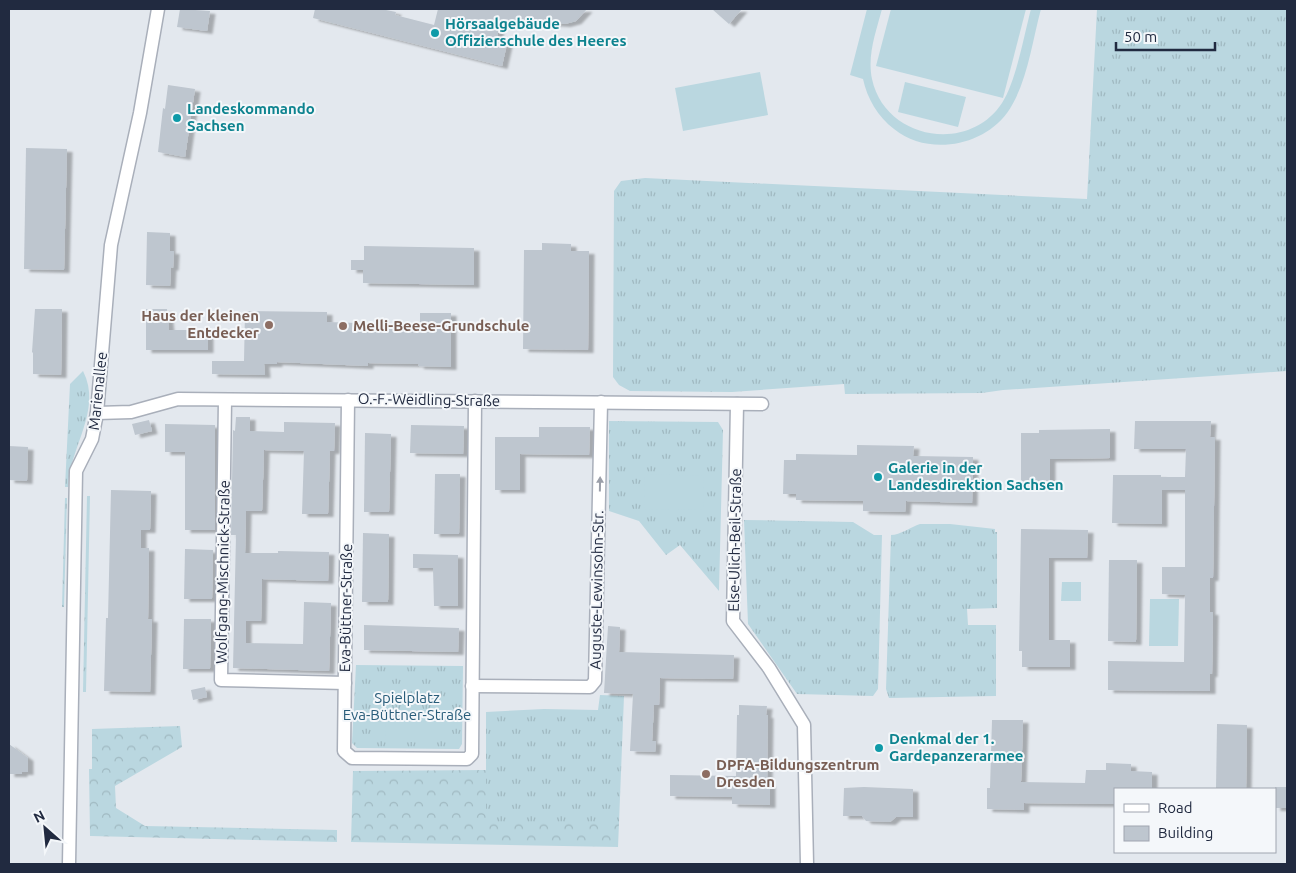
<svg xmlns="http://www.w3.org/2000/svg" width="1296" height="873" font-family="Ubuntu,sans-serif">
<defs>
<pattern id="grass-tufts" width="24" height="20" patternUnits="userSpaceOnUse" patternTransform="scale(1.25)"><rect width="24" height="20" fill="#bad7e0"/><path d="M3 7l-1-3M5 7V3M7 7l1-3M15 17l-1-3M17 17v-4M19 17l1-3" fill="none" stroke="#a0b9c1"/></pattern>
<pattern id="forest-crowns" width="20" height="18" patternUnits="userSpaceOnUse" patternTransform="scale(1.25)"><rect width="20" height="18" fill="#bad7e0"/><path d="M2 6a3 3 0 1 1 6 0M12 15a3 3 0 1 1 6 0" fill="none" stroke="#a0b9c1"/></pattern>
<filter id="shadow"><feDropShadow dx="5.5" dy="3" stdDeviation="1" flood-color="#0004"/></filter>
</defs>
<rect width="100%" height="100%" fill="#e3e8ee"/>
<g fill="url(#grass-tufts)">
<path d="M1097,9H1287V371L1003,390L982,393L845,394L844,384L732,392L630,391L619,385L613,377L614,191L621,181L645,178L1087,199Z"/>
<path d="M83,371C103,410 69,448 68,487H65L70,384Z"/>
<path d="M609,421L718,422L723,430L719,591L680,545L666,555L639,521L609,511Z"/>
<path d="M87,496H90L86,692H83Z"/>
<path d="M65,498H67L64,607H62Z"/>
<path d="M744,520L853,522L874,535H882L878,689L873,696L797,694L748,624Z"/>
<path d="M920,524H950L995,529V532H997V608L967,609L968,625H996V696L889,698L886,689L891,535C900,535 911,527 920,524Z"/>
<path d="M356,665L463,666L462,744L459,749L357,748L352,743Z"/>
<path d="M600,695L624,696L619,823H486V712L544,709L598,710Z"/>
</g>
<g fill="url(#forest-crowns)">
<path d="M180,726L182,747L115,786L116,808L145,826L337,830V842L90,836L89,769H92V729Z"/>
<path d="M486,770V823H619L618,847L351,842L353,771Z"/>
</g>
<g fill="#bad7e0">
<path d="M867,9H882C876,32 867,55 872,79C885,140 969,154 1002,103C1016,82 1024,35 1031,9H1041C1032,42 1027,85 1007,113C982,147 927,156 894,129C878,117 867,98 863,79L850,75Z"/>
<path d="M891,9H1026L1003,98L876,66Z"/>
<path d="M760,72L768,115L683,131L675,88Z"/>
<path d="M905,82L966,97L958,127L898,112Z"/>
<path d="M645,474L704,476L703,510L644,509Z"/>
<path d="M1062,582H1081V601H1061Z"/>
<path d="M1150,599H1179L1178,646H1149Z"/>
<path d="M386,722L433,723V742H385Z"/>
</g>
<g fill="#bec6cf" filter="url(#shadow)">
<path d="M180,9L210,11L207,31L177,27Z"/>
<path d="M315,9H381L396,12L395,15L434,25L438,9H587L576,21L565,24L501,20L496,41L507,44L502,66L313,18Z"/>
<path d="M712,9H742L729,24Z"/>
<path d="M168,85L195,89L185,157L158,152L163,108L165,109Z"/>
<path d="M26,148L67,149L64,270L24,269Z"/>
<path d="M147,232L170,233V251H174L173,268L171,267L170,286L146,285Z"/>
<path d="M542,243L571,244V251H589L588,350L523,349L524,250H542Z"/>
<path d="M364,246L474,248V285L363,283V270H351V260H364Z"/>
<path d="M35,309H62L61,375L33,374V353L32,352Z"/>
<path d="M146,309H167L169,330H208V350H146Z"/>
<path d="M245,311L327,312V322L357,323V326L420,327V313H451V367L418,366L419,364L368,363V366L277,362V364H264L265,375L212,374V361H244Z"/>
<path d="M236,417H250V431L284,432V422L335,423L334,451H330L328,514H302L304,451L264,450L262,511H246L245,553H278V551L329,552L328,581L262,579L261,621H246V643L303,644L304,602L331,603L329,671L233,668L236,535H231L233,430L235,431Z"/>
<path d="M149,420L152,431L135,435L132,424Z"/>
<path d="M1135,421H1211L1210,437H1215L1213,578H1210V612H1213L1212,674H1210V691L1108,690V661L1184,662L1185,595L1162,594V567H1185V490H1162V524L1112,523L1113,475H1161V477H1185L1186,449H1134Z"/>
<path d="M165,424L215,425V530H185V452H165Z"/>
<path d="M411,425L464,426L463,454L410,453Z"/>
<path d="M539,427H590L589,455L520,454V490H495V437H539Z"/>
<path d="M1110,429V458L1050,459V484H1021V433H1039V430Z"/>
<path d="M365,433L391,434L389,512H364Z"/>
<path d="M857,445L914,446L913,456L973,457L972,503L906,501L905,512L863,511V501L796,500V494H783L784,460H796V454L857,455Z"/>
<path d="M9,446L28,447L27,481L9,480Z"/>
<path d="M435,474H460L459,534H434Z"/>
<path d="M111,490L151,491L150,530H141V548H149L148,619H152L150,692L104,691L106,618H108Z"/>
<path d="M1021,529L1088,530L1087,558H1049V640H1070V667H1022V651H1019Z"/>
<path d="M363,533L389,534L388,602H362Z"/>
<path d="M185,549L213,550L212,599H184Z"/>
<path d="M413,554L458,555V606H434L433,568H413Z"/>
<path d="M1109,560H1137L1136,642L1108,641Z"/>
<path d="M184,619H211L210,669H183Z"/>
<path d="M364,625L459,628L458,652L364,650Z"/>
<path d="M608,626L620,627L619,652L734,655L733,679L660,678L659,705H654L652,741H656L655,752L630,751L633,694L604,693Z"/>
<path d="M205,687L207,697L193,700L191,690Z"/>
<path d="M739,705L767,706L766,715H768L767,784H770V805L732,804V797L670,796V775L736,776L737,715H739Z"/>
<path d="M992,720H1023L1021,782L1085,783L1086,770H1106V763L1131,764V771L1152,772V789H1115V804L1024,803V810L987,809V788H990Z"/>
<path d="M1217,724L1247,725L1246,789H1216Z"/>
<path d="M9,744L28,758V772H22V774H9Z"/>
<path d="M864,787L913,789V817H896L890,822L866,821L862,816H843L844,788Z"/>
<rect x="1275" y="787" width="12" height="21"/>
</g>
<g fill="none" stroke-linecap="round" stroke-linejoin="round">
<defs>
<g id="minor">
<path d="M225,400L221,680L345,683"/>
<path d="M348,400L344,751L352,758L467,759L472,754L475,401"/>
<path d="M737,404L733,621L769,668L804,725L807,864"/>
<path d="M97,413L131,412L178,399L762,404"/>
<path d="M472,686L590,687L595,681L601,402"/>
<path d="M69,864L76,471L92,439L97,413L111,245L140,113L158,9"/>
</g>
</defs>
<use href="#minor" stroke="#a9afba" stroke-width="15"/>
<use href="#minor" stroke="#fff" stroke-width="12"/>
</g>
<defs><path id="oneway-solid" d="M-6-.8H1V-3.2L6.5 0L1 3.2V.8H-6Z" transform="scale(1.25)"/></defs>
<use fill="#9b9fa9" href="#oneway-solid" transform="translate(600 484) rotate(-89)"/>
<g fill="#0f9aa8" stroke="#f4f7fa" stroke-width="2">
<circle cx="435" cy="33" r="5"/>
<circle cx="177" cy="118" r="5"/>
<circle cx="878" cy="477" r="5"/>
<circle cx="879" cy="748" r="5"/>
</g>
<g fill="#8d6e63" stroke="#f4f7fa" stroke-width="2">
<circle cx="269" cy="325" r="5"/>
<circle cx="343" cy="326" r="5"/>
<circle cx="706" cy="774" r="5"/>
</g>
<g text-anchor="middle" stroke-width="4" stroke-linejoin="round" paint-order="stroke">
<g font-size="15" font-weight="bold" fill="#0d838f" stroke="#f4f7fa" text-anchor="start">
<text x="445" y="29">Hörsaalgebäude<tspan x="445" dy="17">Offizierschule des Heeres</tspan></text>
<text x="187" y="114">Landeskommando<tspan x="187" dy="17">Sachsen</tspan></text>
<text x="888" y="473">Galerie in der<tspan x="888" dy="17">Landesdirektion Sachsen</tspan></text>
<text x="889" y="744">Denkmal der 1.<tspan x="889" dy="17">Gardepanzerarmee</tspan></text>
</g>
<g font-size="15" font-weight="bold" fill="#785e54" stroke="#f4f7fa" text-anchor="start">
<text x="259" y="321" text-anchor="end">Haus der kleinen<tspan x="259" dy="17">Entdecker</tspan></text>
<text x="353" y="331">Melli-Beese-Grundschule</text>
<text x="716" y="770">DPFA-Bildungszentrum<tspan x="716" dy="17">Dresden</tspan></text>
</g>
<g font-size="15" fill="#212a40" stroke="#f4f7fa">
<text transform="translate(98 391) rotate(-84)" y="5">Marienallee</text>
<text transform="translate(429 400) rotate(1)" y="5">O.-F.-Weidling-Straße</text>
<text transform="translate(735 540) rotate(-89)" y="5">Else-Ulich-Beil-Straße</text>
<text transform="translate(223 572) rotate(-89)" y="5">Wolfgang-Mischnick-Straße</text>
<text transform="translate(597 590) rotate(-89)" y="5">Auguste-Lewinsohn-Str.</text>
<text transform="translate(346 608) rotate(-89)" y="5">Eva-Büttner-Straße</text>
</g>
<g font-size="15" fill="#295d7a" stroke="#f4f7fa">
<text x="407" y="703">Spielplatz<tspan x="407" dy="17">Eva-Büttner-Straße</tspan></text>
</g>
</g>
<rect width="1296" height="873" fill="none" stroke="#212a40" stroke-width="20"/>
<rect x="1114" y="788" width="162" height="65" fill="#f4f7fa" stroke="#a0a5b0"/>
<rect x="1124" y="804" width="25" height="8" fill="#ffffff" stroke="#a0a5b0"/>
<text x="1158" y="813" font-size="15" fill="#212a40">Road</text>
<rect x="1124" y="826" width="25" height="15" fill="#bec6cf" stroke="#a0a5b0"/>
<text x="1158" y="838" font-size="15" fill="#212a40">Building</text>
<g transform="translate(45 828) rotate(333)" stroke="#f4f7fa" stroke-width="4" paint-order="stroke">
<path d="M0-4L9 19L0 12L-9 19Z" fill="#212a40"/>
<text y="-8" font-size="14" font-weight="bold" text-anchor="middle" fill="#212a40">N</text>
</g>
<path d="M1116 42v8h99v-8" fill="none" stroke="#212a40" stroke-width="2.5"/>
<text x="1124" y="42" font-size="15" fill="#212a40" stroke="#f4f7fa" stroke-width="4" paint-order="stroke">50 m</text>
</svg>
